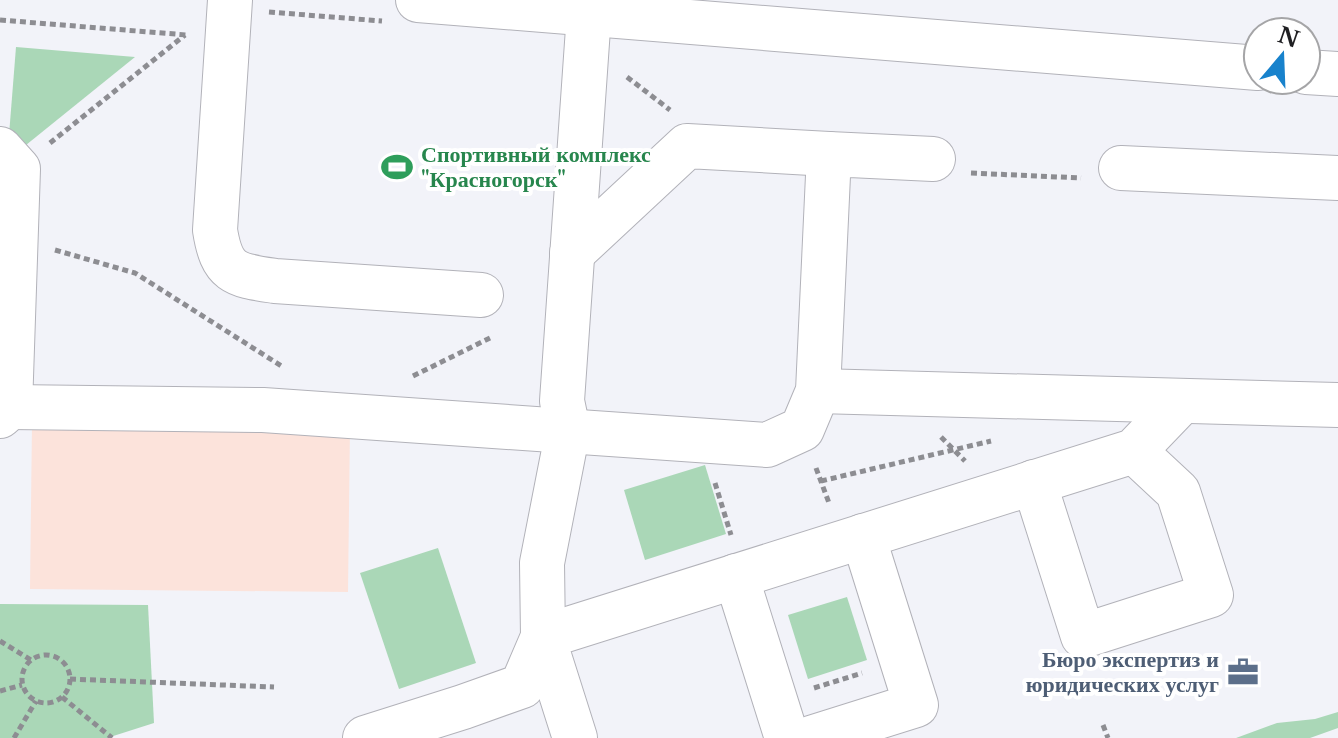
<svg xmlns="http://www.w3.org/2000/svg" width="1338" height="738" font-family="'Libre Baskerville',serif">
<rect width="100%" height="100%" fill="#f2f3f9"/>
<path fill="#fce3db" d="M32,423L350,426L348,592L30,589Z"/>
<g fill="#aad7b7">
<path d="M16,47L135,57L26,145L9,135Z"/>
<path d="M705,465L726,534L645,560L624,490Z"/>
<path d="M438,548L476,663L399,689L360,573Z"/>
<path d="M847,597L867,660L808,679L788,615Z"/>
<path d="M0,604L148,605L154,723L107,738H0Z"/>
<path d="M1338,712V728L1310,738H1236L1277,723L1315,719Z"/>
</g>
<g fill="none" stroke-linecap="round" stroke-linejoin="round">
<defs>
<g id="minor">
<path d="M230,0L215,230C222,274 235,275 275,281L481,295"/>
<path d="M418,0L1258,68"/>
<path d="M1306,72L1338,74"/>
<path d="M0,149L18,169L10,407L0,416"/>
<path d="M1121,168L1338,178"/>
<path d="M572,253L687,146L829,154"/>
<path d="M818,391L1338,405"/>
<path d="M10,407L263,410L767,445L802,429L818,391L829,154L933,159"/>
<path d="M1034,482L1083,636L1211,595L1178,492L1134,451"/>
<path d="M736,576L787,738"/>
<path d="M365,738L463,707L522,686L543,637L542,563L568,430L562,401L589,14"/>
<path d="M575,738L543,637L1134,451L1182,401"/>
<path d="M811,738L916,705L863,536"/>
</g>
</defs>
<use href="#minor" stroke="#b2b2b9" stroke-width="46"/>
<g stroke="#8d8d92" stroke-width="5" stroke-dasharray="6 4" stroke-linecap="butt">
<path d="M269,12L382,21"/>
<path d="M0,20L187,35"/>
<path d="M627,77L670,110"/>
<path d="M50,143L185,35"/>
<path d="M971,173L1081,178"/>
<path d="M55,250L135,273L283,367"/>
<path d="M413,376L490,338"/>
<path d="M941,437L965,461"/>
<path d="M816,468L829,503"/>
<path d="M821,481L991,441"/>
<path d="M715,483L731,535"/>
<path d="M0,641L31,660"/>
<circle cx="46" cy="679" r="24"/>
<path d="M70,679L274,687"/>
<path d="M814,688L862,673"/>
<path d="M0,691L22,685"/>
<path d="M62,697L112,738"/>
<path d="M1103,725L1108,738"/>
<path d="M14,738L36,701"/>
</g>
<use href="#minor" stroke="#fff" stroke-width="44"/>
</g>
<defs>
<symbol id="stadium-bare" viewBox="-9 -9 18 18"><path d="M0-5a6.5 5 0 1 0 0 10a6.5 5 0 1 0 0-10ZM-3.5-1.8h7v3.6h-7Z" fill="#2e9e5b" stroke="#fff" stroke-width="2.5" paint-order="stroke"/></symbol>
<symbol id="office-bare" viewBox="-9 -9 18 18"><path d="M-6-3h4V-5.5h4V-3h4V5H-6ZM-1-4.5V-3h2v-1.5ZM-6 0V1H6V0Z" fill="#5c6f8a" stroke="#fff" stroke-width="2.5" paint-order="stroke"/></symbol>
</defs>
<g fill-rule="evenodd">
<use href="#stadium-bare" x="375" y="145" width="44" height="44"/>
<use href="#office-bare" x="1221" y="650" width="44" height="44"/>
</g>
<g text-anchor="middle" stroke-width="8" stroke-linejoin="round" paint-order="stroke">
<g font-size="22" font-weight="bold" fill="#27864d" stroke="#fff" text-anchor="start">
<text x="421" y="162">Спортивный комплекс<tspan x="421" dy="25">"Красногорск"</tspan></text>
</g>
<g font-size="22" font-weight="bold" fill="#4e5e75" stroke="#fff" text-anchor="end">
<text x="1219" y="667">Бюро экспертиз и<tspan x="1219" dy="25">юридических услуг</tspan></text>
</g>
</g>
<g transform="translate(1282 56) rotate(19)"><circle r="38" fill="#ffffff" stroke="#a5a5a7" stroke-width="2"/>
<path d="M0-6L14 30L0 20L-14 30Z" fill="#1882cc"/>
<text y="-12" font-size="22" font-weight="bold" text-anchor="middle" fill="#1f1f22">N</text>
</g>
</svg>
